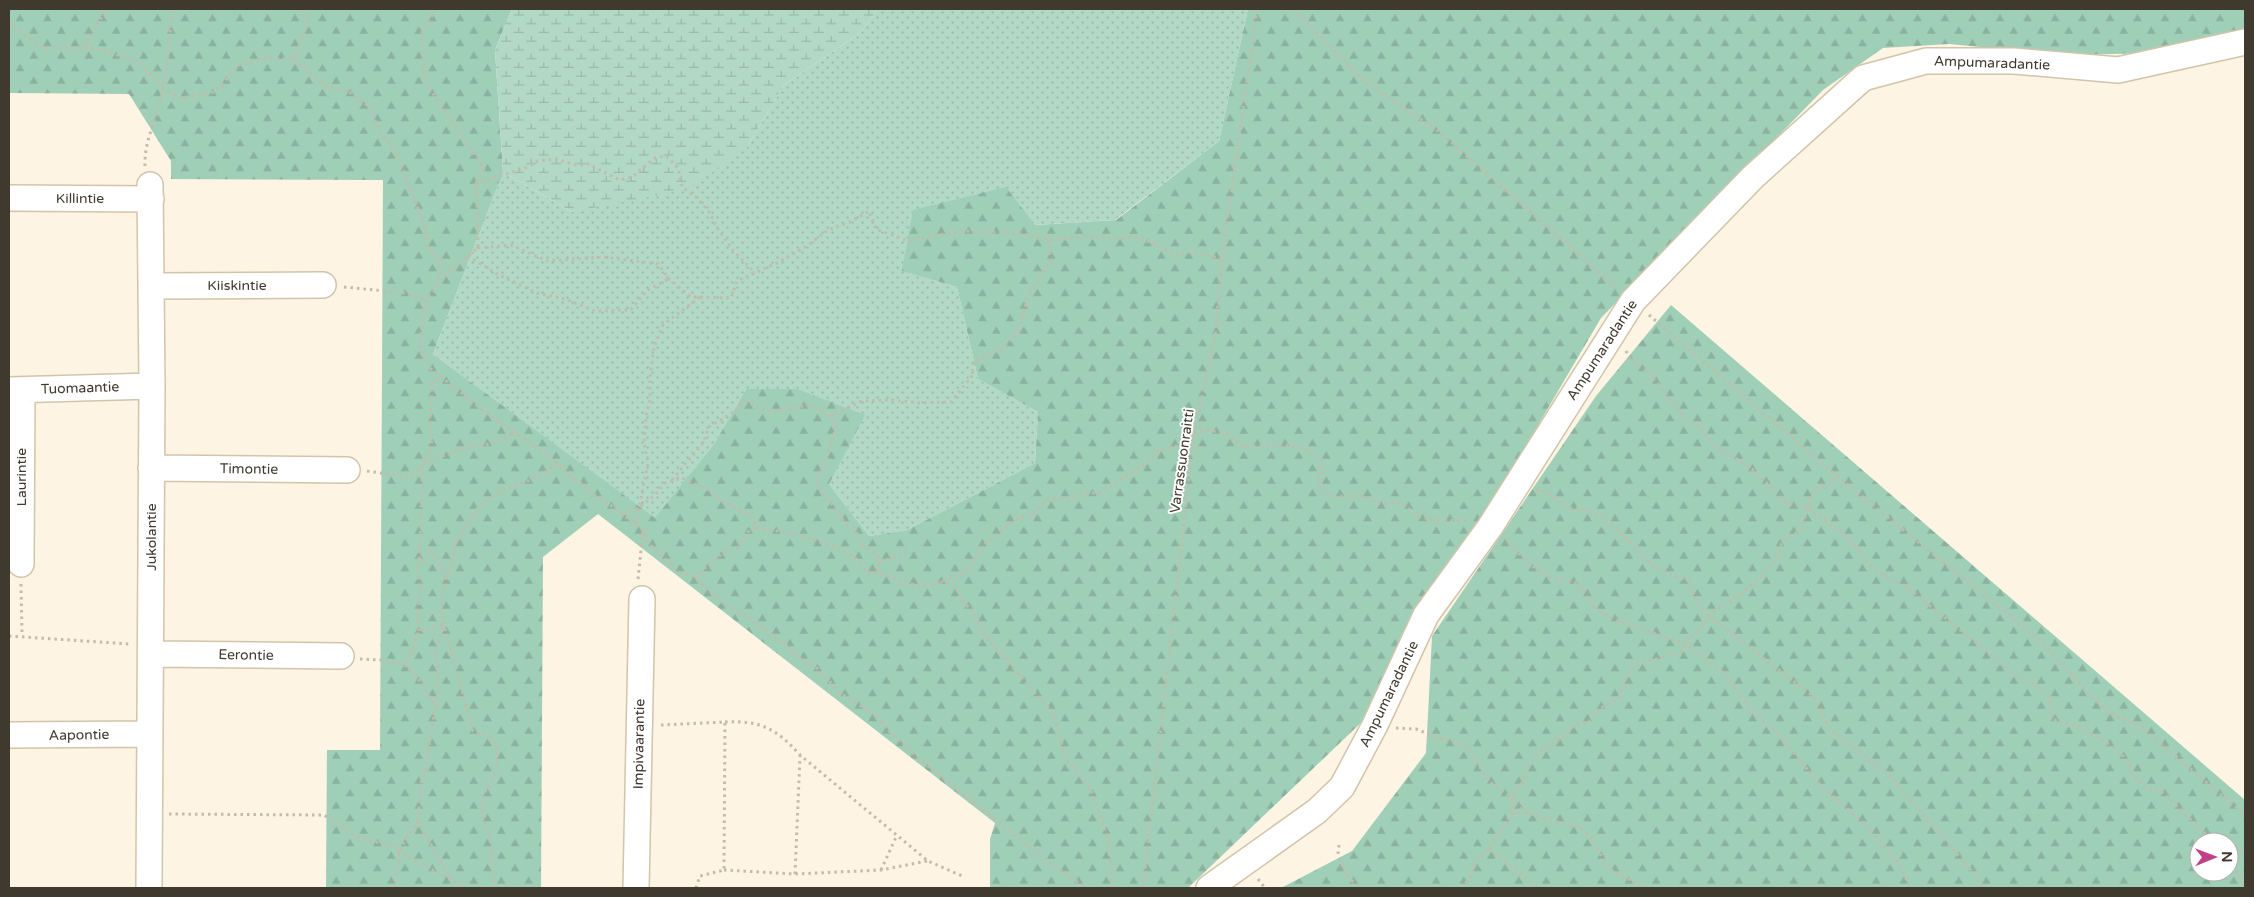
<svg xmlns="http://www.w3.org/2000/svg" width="2254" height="897" viewBox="0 0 2254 897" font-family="'Varela Round',sans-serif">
	<defs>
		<pattern id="grass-dots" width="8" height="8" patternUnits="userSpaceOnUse" patternTransform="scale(1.25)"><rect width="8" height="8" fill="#b1d9c5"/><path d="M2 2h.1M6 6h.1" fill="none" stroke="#9ba" stroke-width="1.8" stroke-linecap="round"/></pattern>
		<pattern id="forest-firs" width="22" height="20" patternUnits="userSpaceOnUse" patternTransform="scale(1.25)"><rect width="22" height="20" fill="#a0cfb8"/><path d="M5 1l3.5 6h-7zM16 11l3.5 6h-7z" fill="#8bb29e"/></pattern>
		<pattern id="wetland-marsh" width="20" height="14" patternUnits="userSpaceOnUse" patternTransform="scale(1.25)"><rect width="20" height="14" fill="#b1d9c5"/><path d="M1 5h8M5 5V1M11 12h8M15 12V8" fill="none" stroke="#9ba"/></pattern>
	</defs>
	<rect width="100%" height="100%" fill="#fdf4e3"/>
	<path fill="url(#grass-dots)" d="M 878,9 L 1248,9 L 1219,141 L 1115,220 L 1034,225 L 903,271 L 957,287 L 978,379 L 1038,412 L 1035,463 L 907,530 L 869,536 L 829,484 L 746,389 L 714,444 L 655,519 L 433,354 L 503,172 L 572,212 L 747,147 L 784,85 L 860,33 Z"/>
	<path fill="url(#forest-firs)" fill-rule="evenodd" d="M 9,9 L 512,9 L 495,50 L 503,172 L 433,354 L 655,518 L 714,444 L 746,389 L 797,389 L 865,415 L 829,484 L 869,536 L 907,530 L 1035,463 L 1038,412 L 978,379 L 957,287 L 902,271 L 913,210 L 1006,187 L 1035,225 L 1116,220 L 1219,141 L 1248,9 L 2245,9 L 2245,31 L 2157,53 L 2067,55 L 1949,44 L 1883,48 L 1823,90 L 1601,318 L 1366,718 L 1188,888 L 990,888 L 990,839 L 995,823 L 598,514 L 543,557 L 541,888 L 326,888 L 327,750 L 380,750 L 383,180 L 171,179 L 171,161 L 129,94 L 9,93 Z
		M 1671,305 L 2245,800 L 2245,888 L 1281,888 L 1352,851 L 1426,753 L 1432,636 L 1596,396 ZM 2199,842 L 2229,842 L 2229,872 L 2199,872 Z"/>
	<path fill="url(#wetland-marsh)" d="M 512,9 L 878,9 L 860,33 L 784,85 L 747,147 L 689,189 L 572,212 L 503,172 L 495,50 Z"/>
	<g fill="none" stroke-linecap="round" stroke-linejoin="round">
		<g stroke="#d2c4a9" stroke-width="28">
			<path id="minor" d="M 9,198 L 151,199
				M 152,286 L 323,285
				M 9,390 L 152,386
				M 151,468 L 347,470
				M 21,564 L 22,390
				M 151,654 L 341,656
				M 9,735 L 150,734
				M 149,888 L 152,386 L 150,185
				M 636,888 L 642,599
				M 1209,888 L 1317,811 L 1342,787 L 1375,725 L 1426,615 L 1490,527 L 1633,301 L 1753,177 L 1863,78 L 1926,61 L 2014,61 L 2118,70 L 2245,42"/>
		</g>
		<path stroke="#c3bbac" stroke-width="3" stroke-dasharray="2.5 4" stroke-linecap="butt" d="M 436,9 L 422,32 L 424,80 L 484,169 L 475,184 L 477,196 L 478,248 L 440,279
			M 1293,9 L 1366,83 L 1437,130 L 1617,288
			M 9,22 L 43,48 L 94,48 L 138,61 L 163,88 L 178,97 L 189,97 L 213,92 L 224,83 L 231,72 L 239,65 L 266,58 L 294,59 L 324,86 L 348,91 L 370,107 L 379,131 L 394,150 L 405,174 L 425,227 L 427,247 L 440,261 L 439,280 L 434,291 L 426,300 L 419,347 L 431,369 L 489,415 L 555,460 L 571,478 L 583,484 L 594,495 L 600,497 L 643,530 L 648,543 L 680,573 L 694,577 L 721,602 L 748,617 L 787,646 L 804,662 L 815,666 L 840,693 L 877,716 L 889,731 L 921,760 L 1049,863 L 1086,888
			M 85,48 L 93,30 L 107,9
			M 294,59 L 308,22 L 300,9
			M 145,166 C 144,140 157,119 162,94 C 168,66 168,37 174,9
			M 475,184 L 525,168 L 538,161 L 556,159 L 576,165 L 588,164 L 620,180 L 632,177 L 655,158 L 666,156 L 678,168 L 682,187 L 697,198 L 710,213 L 717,228 L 733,250 L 755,273
			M 478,248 L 511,245 L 547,261 L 604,257 L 658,264 L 669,279 L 691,297 L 731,298 L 737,281 L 779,262 L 807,246 L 828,230 L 850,222 L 869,211 L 876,229 L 908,241 L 962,231 L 1016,233 L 1056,240 L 1085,236 L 1114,239 L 1139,237 L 1178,256 L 1193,251 L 1222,259
			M 468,256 L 497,274 L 537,293 L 565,299 L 595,311 L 631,310 L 646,291 L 669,279
			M 344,287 L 406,293 L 426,300
			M 1649,315 L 1837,476 L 2038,639 L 2106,711 L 2141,727 L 2245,815
			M 1626,351 L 1629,357 L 1649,373 L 1684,418 L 1700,427 L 1712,444 L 1751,468 L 1787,503 L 1807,507 L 1850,539 L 1874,569 L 1906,587 L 1972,639 L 2012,674 L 2036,685 L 2049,697 L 2052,717 L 2057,722 L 2077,725 L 2107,743 L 2127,759 L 2132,774 L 2147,789 L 2160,790 L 2207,835 L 2216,839 L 2218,842
			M 830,416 L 862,401 L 893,400 L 919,403 L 951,402 L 972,376 L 974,361 L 1000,350 L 1018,333 L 1028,297 L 1050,261 L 1050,239
			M 1194,433 L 1206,430 L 1226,433 L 1243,447 C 1267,445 1301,440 1321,459 C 1323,468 1314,484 1323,492 C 1332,501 1349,494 1360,496 C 1367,497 1372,502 1378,503 C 1386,505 1394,500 1401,503 C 1408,506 1413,515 1420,517 C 1436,521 1453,521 1470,520
			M 367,471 L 407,477 L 420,470 L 431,447 L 432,439 L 430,419 L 432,384 L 440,378
			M 672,480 L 703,443 L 709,427 L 737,410 L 740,404 L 745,401 C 753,403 759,410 766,411 C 774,412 801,407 810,404 L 830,416 L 837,424 L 826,462 L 818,477 L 819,486 L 845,523 L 855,530 L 862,544 L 878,557 L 879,573
			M 1536,490 L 1548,493 L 1568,508 L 1587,510 L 1607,519 L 1655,568 L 1689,581 L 1698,605 L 1709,616 L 1814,697 L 1830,730 L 1889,775 L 1977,877 L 1982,888
			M 623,514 L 640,507 L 654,496 L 665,483 L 682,478 L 710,491 L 727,504 L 751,516 L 757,527 L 760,529 L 786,532 L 814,540 L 840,549 L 855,558 L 867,572 L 890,576 L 903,584 L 925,585 L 940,582 L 968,570 L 986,543 L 1018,518 L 1032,515 L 1046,500 L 1068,498 L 1083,493 L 1100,493 L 1142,466 L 1158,451 L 1194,441
			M 636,524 L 648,463 L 644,442 L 646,416 L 650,400 L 650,377 L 654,347 L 663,325 L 700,297
			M 1506,538 L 1527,563 L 1550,577 L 1578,583 L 1596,609 L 1613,619 L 1686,644 L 1724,673 L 1748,707 L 1779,735 L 1821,786 L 1869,828 L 1900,866 L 1911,888
			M 880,561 L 899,557 L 908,549
			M 419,566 L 423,463 L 462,449 L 495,443 L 512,434 L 517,435
			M 694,577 L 724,552 L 737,548 L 749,531 L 757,527
			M 638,579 L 643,531
			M 940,582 L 954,584 L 961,599 L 973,612 L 984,634 L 1052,712 L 1066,759 L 1090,787 L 1098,808 L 1108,840 L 1113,888
			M 21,584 L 22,635
			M 419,631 L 418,609 L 421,593 L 418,574 L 419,566 L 430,549 L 440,562 L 446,579
			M 9,636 L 130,644
			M 360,659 L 380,660 L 405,665 L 419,631 L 444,625
			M 405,665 L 421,682 L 435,706
			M 725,722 C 760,720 777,729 800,755 L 928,861 L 962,876
			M 661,725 L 725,722 L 724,870 L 700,876 L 696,888
			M 1396,728 L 1416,729 L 1438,738 L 1455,741 L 1467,748 L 1491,783 L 1512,798 L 1515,804 L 1525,812 L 1568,825 L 1580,827 L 1591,838 L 1608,867 L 1615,873 L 1635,882 L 1641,888
			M 169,814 L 324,815 L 356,837 L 396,847 L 400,850 L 399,852 L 466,888
			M 1511,814 L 1524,812
			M 418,822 L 421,783 L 426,766 L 438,689 L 438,671 L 435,657 L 443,626
			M 2216,839 L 2229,842
			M 2229,842 L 2245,853
			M 1339,845 L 1338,854 L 1347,876 L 1359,888
			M 1489,849 L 1537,888
			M 400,850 L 408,835 L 418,822 L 452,881
			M 2229,860 L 2239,875 L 2245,888
			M 724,870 L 795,874 L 881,870 L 927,861
			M 881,870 L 897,835
			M 795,874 L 800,756
			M 1258,879 L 1265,888
			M 394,888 L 399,852
			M 496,888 C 491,872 494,855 490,839 C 487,826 482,816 483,801 C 484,790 491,783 495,773 C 498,765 497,755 497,746 L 489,736 L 473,731 L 444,625 L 441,610 L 446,579 L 451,567 L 456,541 L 479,506 L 501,491 L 526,482 L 549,470 L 558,463
			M 1143,888 L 1194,433 L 1215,337 L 1222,259 L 1257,9
			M 1461,888 L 1470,878 L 1475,861 L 1489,849 L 1505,824 L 1511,814 L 1512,798 L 1517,788 L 1522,783 L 1530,762 L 1540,752 L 1563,737 L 1575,724 L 1588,723 L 1601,708 L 1620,696 L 1622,686 L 1632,667 L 1681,651 L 1688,639 L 1699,630 L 1709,616 L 1721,606 L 1734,600 L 1761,577 L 1778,556 L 1782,541 L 1801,530 L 1813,490 L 1830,484 L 1837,476"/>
		<use href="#minor" stroke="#fff" stroke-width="25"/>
	</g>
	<g text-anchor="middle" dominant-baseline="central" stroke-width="4" stroke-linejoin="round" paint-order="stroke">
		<g font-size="14" fill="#3f392e" stroke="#fff">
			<text transform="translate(1992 63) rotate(2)">Ampumaradantie</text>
			<text x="80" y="198">Killintie</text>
			<text x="237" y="285">Kiiskintie</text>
			<text transform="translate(1602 350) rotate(-57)">Ampumaradantie</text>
			<text transform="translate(80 388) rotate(-2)">Tuomaantie</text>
			<text transform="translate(1182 461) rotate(-82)">Varrassuonraitti</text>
			<text transform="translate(249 469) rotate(1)">Timontie</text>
			<text transform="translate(21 477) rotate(-90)">Laurintie</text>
			<text transform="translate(151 537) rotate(-90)">Jukolantie</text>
			<text transform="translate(246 655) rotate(1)">Eerontie</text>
			<text transform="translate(1389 694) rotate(-64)">Ampumaradantie</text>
			<text transform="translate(79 735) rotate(-1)">Aapontie</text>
			<text transform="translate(639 744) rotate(-89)">Impivaarantie</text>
		</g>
	</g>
	<rect width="2254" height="897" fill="none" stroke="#3f392e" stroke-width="20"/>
	<g transform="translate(2214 857) rotate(89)"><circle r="24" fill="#ffffff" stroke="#b2b0ab"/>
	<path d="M0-4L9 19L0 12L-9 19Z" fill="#c34087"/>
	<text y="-8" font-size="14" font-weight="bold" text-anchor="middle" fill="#3f392e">N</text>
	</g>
</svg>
